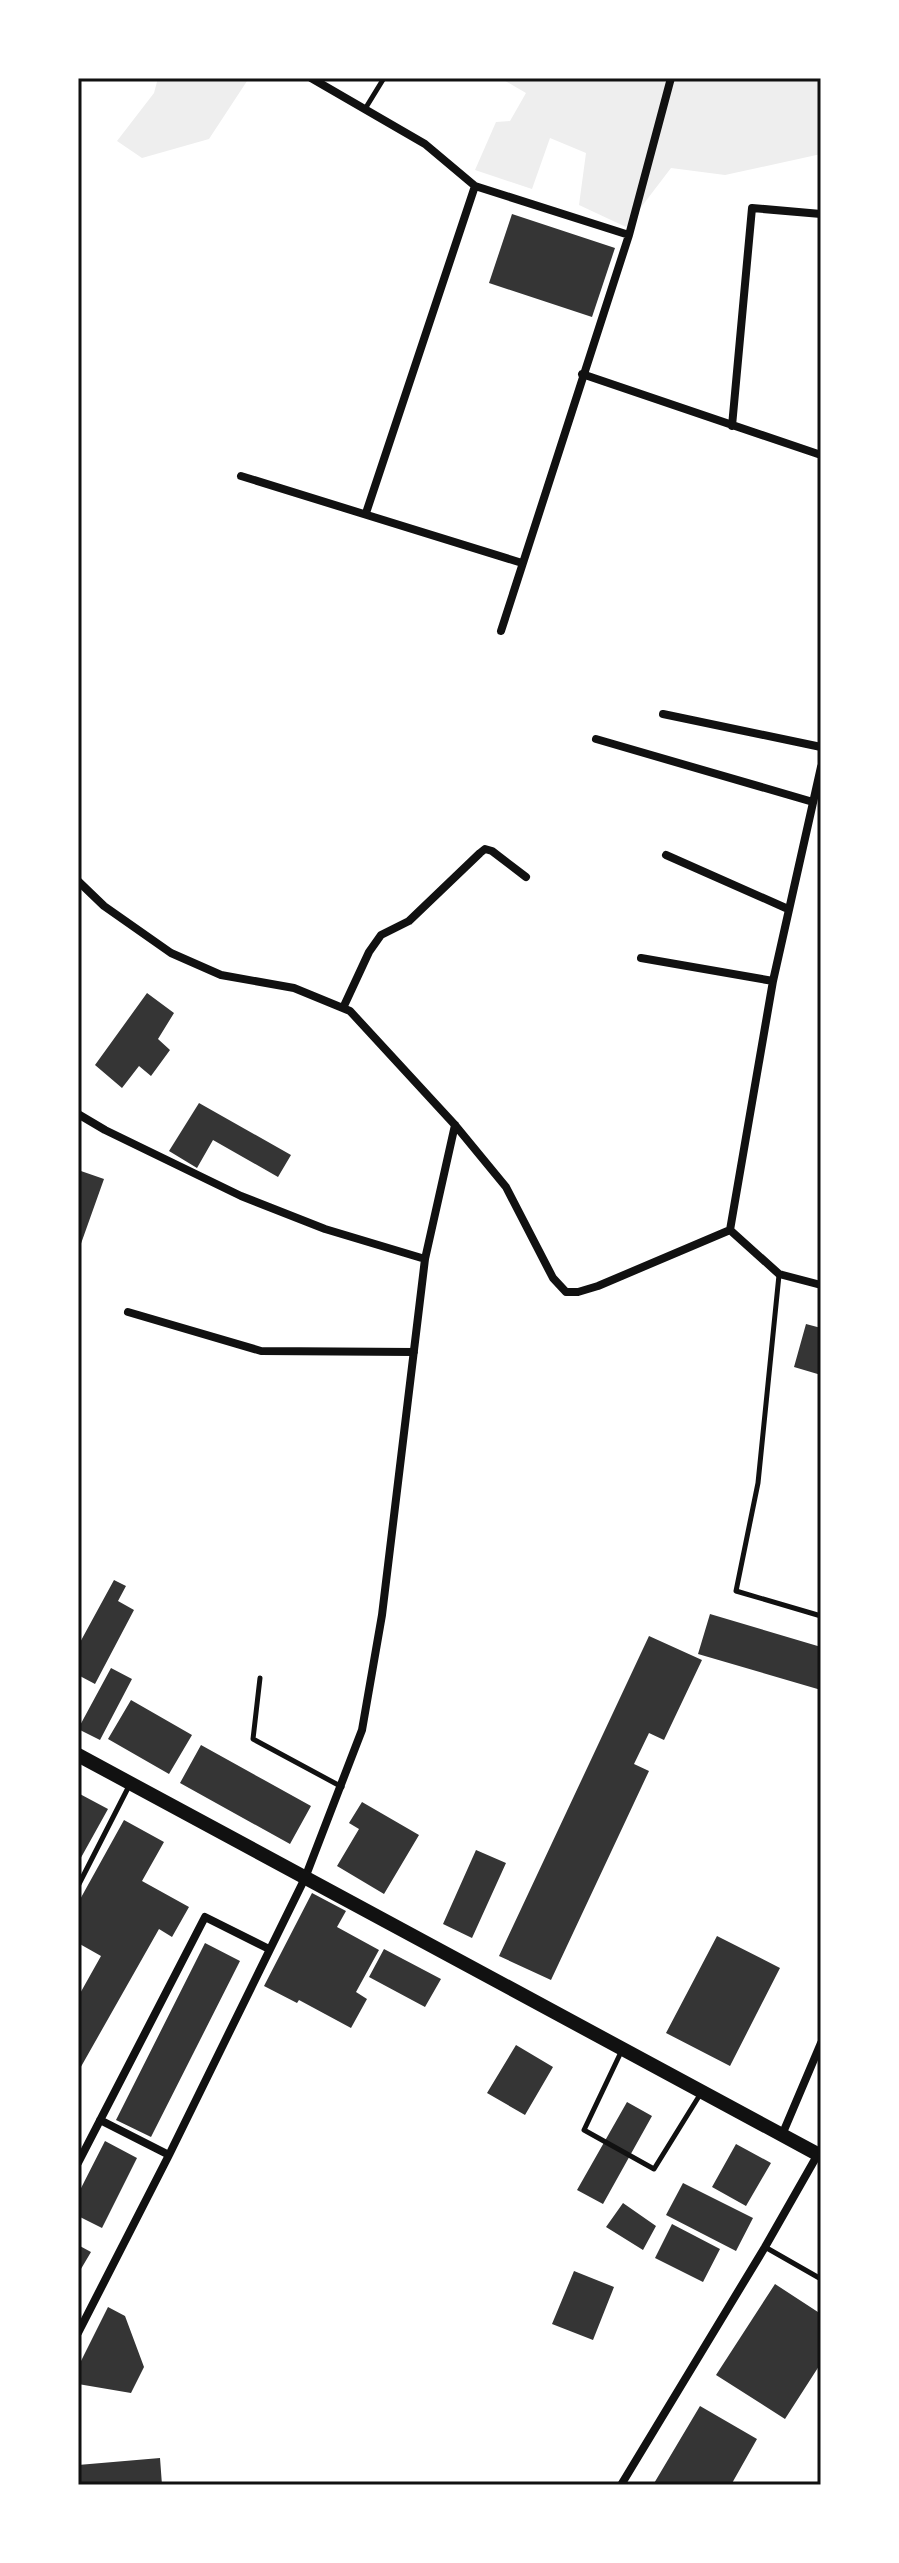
<svg xmlns="http://www.w3.org/2000/svg" width="899" height="2563" viewBox="0 0 899 2563" font-family="'DM Sans',sans-serif">
	<rect width="100%" height="100%" fill="#fff"/>
	<path fill="#eee" d="M 158,78 L 249,78 L 209,139 L 142,158 L 117,141 L 154,93 Z
		M 500,78 L 821,78 L 821,154 L 725,175 L 671,168 L 626,227 L 579,205 L 586,153 L 550,138 L 532,189 L 475,170 L 496,122 L 510,121 L 526,93 Z"/>
	<path fill="#353535" d="M 512,214 L 615,248 L 592,317 L 489,283 Z
		M 147,993 L 174,1013 L 158,1039 L 170,1050 L 151,1076 L 139,1066 L 122,1088 L 95,1065 Z
		M 199,1103 L 291,1155 L 278,1177 L 213,1140 L 197,1168 L 169,1151 Z
		M 78,1170 L 104,1179 L 78,1252 Z
		M 806,1324 L 821,1328 L 821,1375 L 794,1367 Z
		M 114,1580 L 126,1586 L 118,1601 L 134,1610 L 95,1684 L 78,1675 L 78,1646 Z
		M 710,1614 L 821,1647 L 821,1690 L 698,1654 Z
		M 649,1636 L 702,1660 L 664,1740 L 649,1733 L 634,1764 L 649,1771 L 551,1980 L 499,1956 Z
		M 111,1668 L 132,1679 L 100,1740 L 78,1729 Z
		M 131,1700 L 192,1735 L 169,1774 L 108,1739 Z
		M 201,1745 L 311,1806 L 290,1844 L 180,1783 Z
		M 78,1793 L 108,1809 L 78,1863 Z
		M 362,1802 L 419,1835 L 384,1894 L 337,1866 L 359,1829 L 349,1823 Z
		M 124,1820 L 164,1842 L 142,1881 L 189,1907 L 172,1937 L 159,1929 L 78,2072 L 78,1997 L 101,1956 L 78,1943 L 78,1903 Z
		M 476,1850 L 506,1863 L 472,1938 L 443,1924 Z
		M 312,1893 L 346,1911 L 337,1927 L 379,1950 L 356,1992 L 367,1999 L 351,2028 L 299,2000 L 297,2003 L 264,1986 Z
		M 717,1936 L 780,1968 L 730,2066 L 666,2033 Z
		M 205,1943 L 240,1961 L 151,2137 L 116,2120 Z
		M 384,1949 L 441,1979 L 425,2007 L 369,1977 Z
		M 516,2045 L 553,2067 L 525,2115 L 487,2093 Z
		M 627,2102 L 652,2116 L 603,2204 L 577,2190 Z
		M 105,2141 L 137,2158 L 102,2228 L 78,2216 L 78,2194 Z
		M 736,2144 L 771,2163 L 746,2206 L 712,2187 Z
		M 683,2183 L 753,2218 L 736,2251 L 666,2215 Z
		M 623,2203 L 656,2226 L 643,2250 L 606,2227 Z
		M 672,2224 L 720,2249 L 703,2282 L 655,2258 Z
		M 78,2245 L 91,2252 L 78,2274 Z
		M 574,2271 L 614,2287 L 593,2340 L 552,2324 Z
		M 775,2284 L 821,2314 L 821,2363 L 785,2419 L 716,2375 Z
		M 108,2307 L 125,2316 L 144,2367 L 131,2393 L 78,2384 L 78,2367 Z
		M 700,2406 L 757,2439 L 731,2485 L 653,2485 Z
		M 160,2458 L 162,2485 L 78,2485 L 78,2465 Z"/>
	<g fill="none" stroke-linecap="round" stroke-linejoin="round">
		<path stroke="#111" stroke-width="5" d="M 365,109 L 384,78
			M 779,1275 L 758,1483 L 736,1591 L 821,1616
			M 260,1678 L 253,1739 L 342,1787
			M 78,1886 L 130,1784
			M 622,2050 L 584,2130 L 654,2169 L 701,2093
			M 765,2247 L 821,2279"/>
		<path stroke="#111" stroke-width="8" d="M 311,78 L 425,144 L 475,186 L 629,235
			M 582,374 L 821,455
			M 732,426 L 752,208 L 821,214
			M 241,476 L 522,563
			M 366,513 L 475,186
			M 501,631 L 629,235 L 671,78
			M 663,714 L 821,747
			M 596,739 L 813,802
			M 666,855 L 788,909
			M 78,881 L 104,906 L 171,953 L 221,975 L 294,988 L 350,1011 L 455,1125 L 506,1187 L 553,1278 L 566,1292 L 578,1292 L 598,1286 L 730,1230
			M 641,958 L 773,981
			M 343,1008 L 369,952 L 381,935 L 409,921 L 480,853 L 485,849 L 492,851 L 526,877
			M 78,1114 L 105,1130 L 241,1196 L 325,1229 L 425,1259
			M 730,1230 L 773,981 L 821,767
			M 730,1230 L 779,1274 L 821,1285
			M 128,1312 L 261,1351 L 414,1352
			M 100,2120 L 169,2155
			M 782,2135 L 821,2043
			M 78,2163 L 205,1917 L 269,1949
			M 78,2333 L 169,2155 L 305,1878 L 362,1730 L 382,1615 L 425,1259 L 455,1125
			M 621,2485 L 765,2247 L 818,2154"/>
		<path stroke="#111" stroke-width="14" d="M 78,1755 L 821,2156"/>
	</g>
	<rect width="899" height="2563" fill="none" stroke="#ffffff" stroke-width="160"/>
	<rect x="80" y="80" width="739" height="2403" fill="none" stroke="#111" stroke-width="3"/>
</svg>
